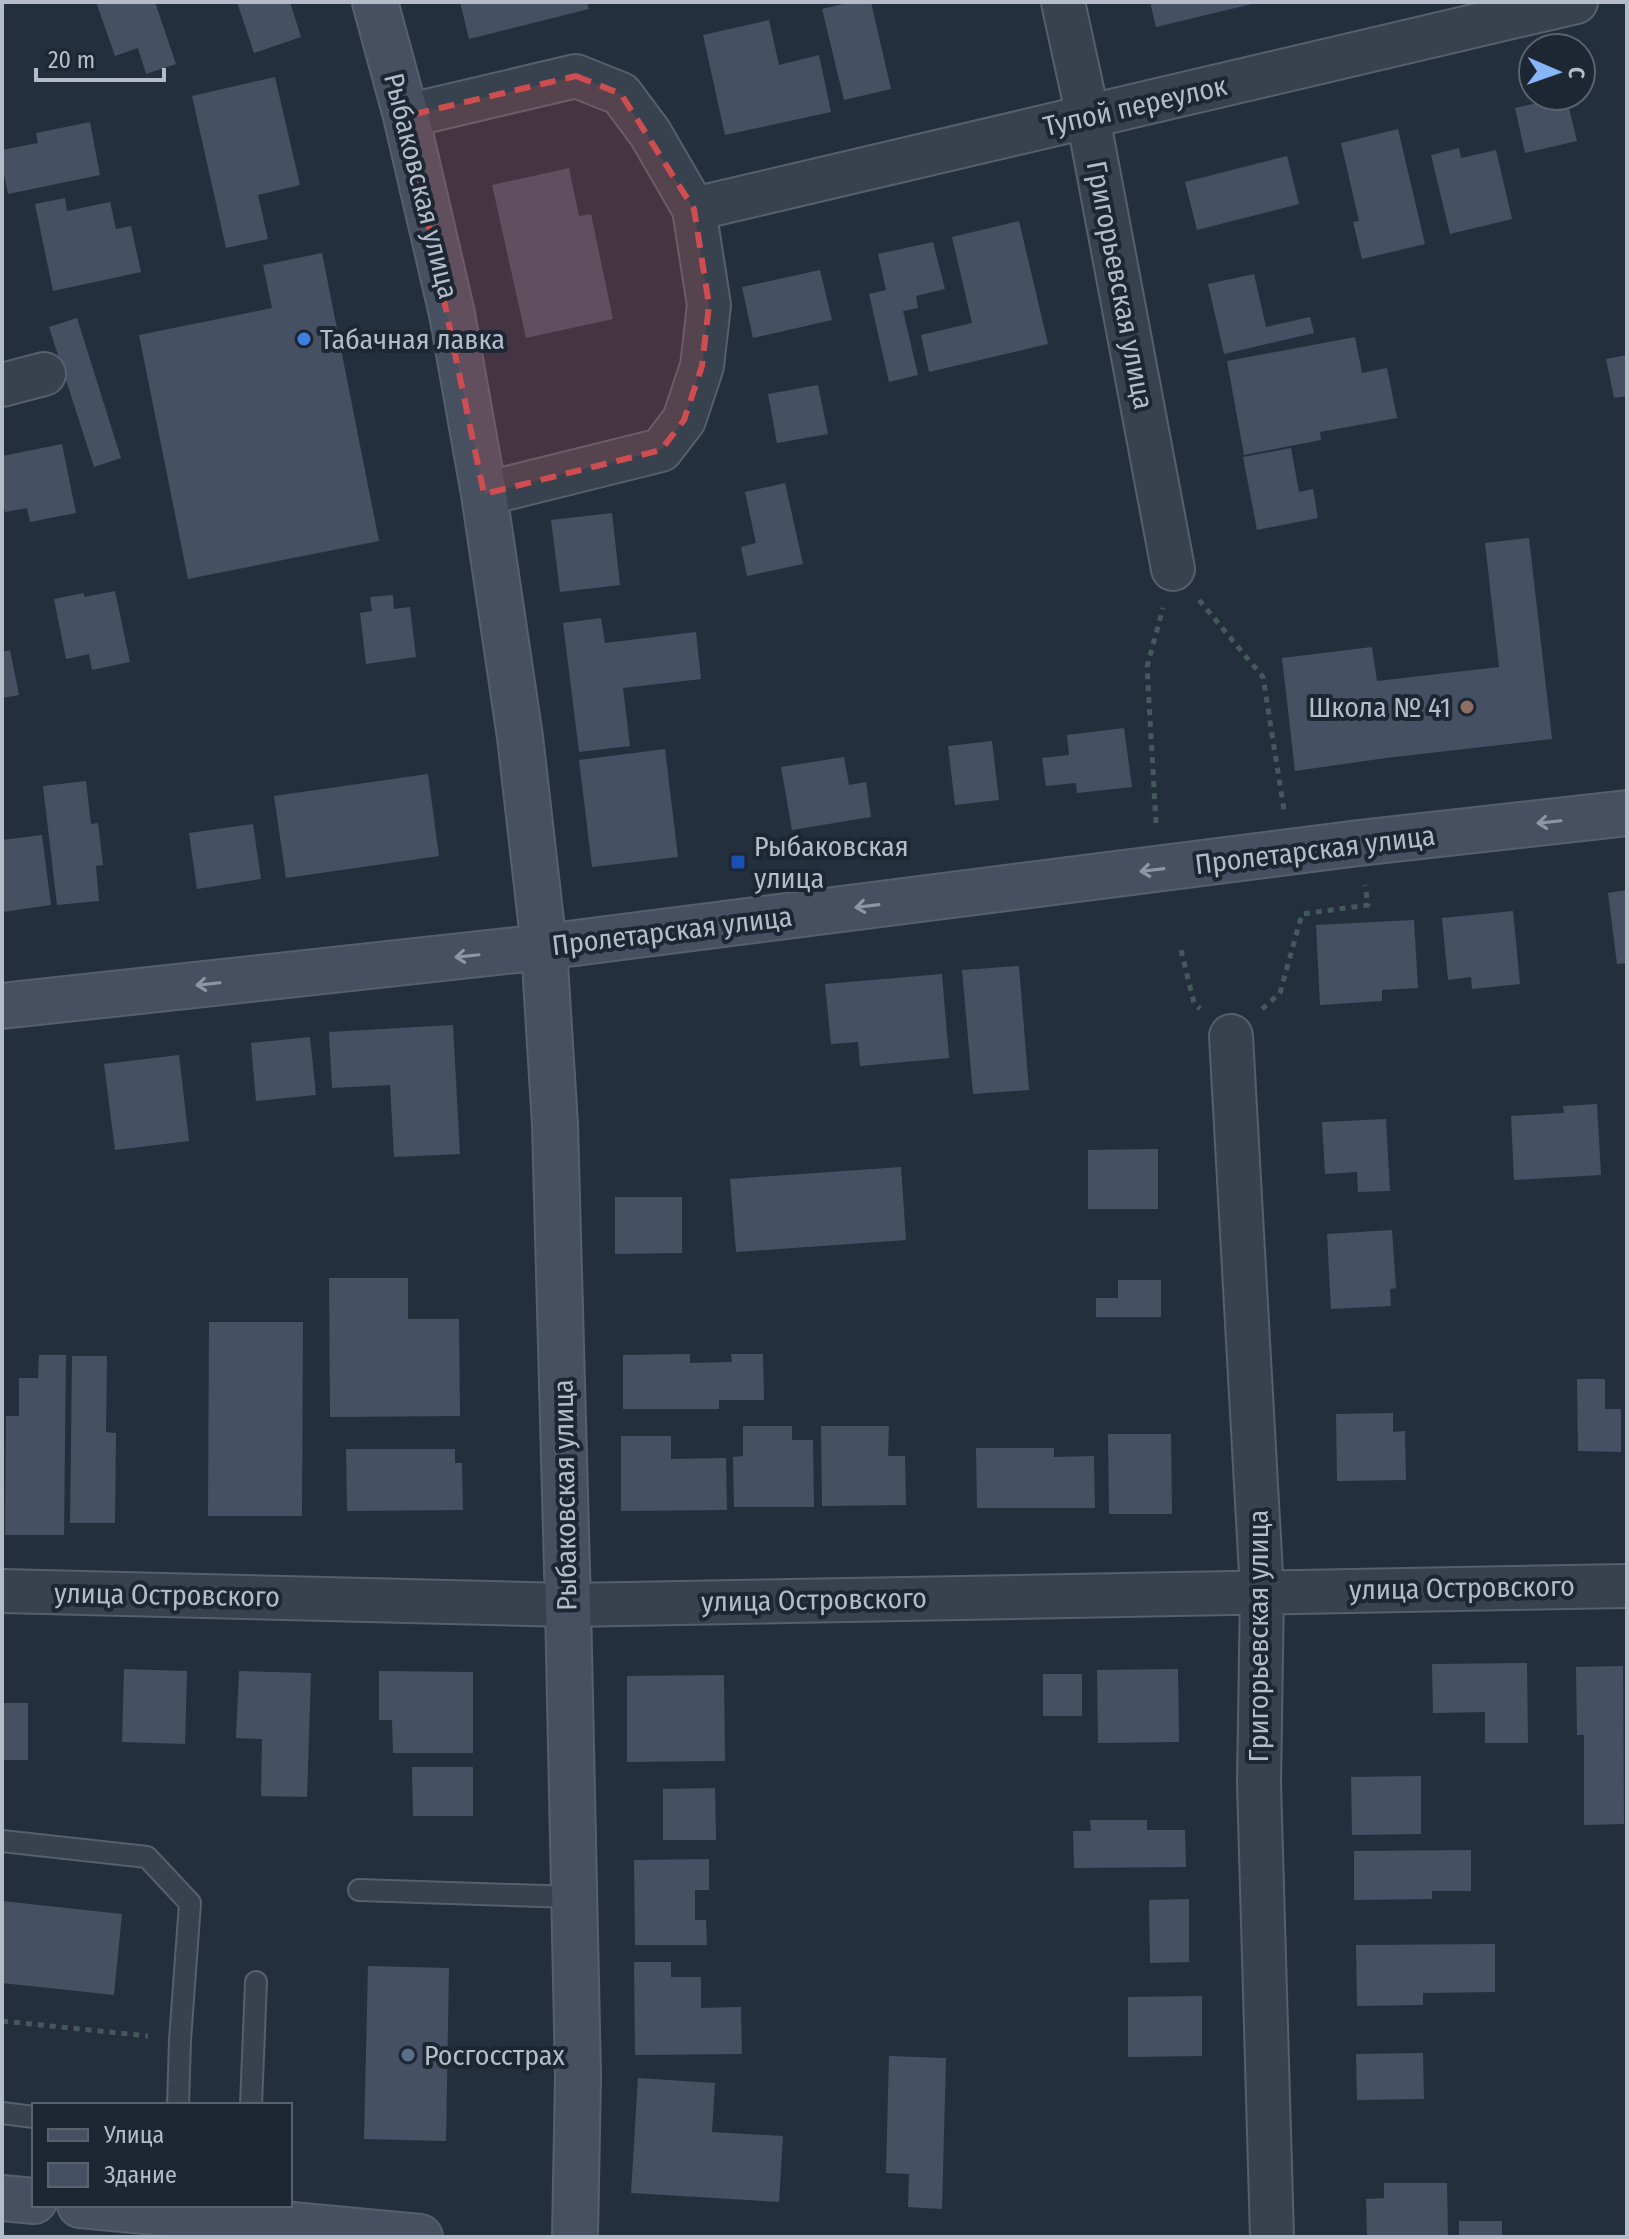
<svg xmlns="http://www.w3.org/2000/svg" width="1629" height="2239" viewBox="0 0 1629 2239" font-family="'Fira Sans Condensed',sans-serif">
	<rect width="100%" height="100%" fill="#242f3e"/>
	<path fill="#455162" d="M 96,2 L 141,2 L 141,4 L 155,2 L 176,64 L 146,74 L 138,48 L 115,56 Z
		M 237,2 L 290,2 L 301,37 L 254,53 Z
		M 460,2 L 587,2 L 589,9 L 469,39 Z
		M 852,2 L 871,2 L 891,89 L 844,100 L 822,9 Z
		M 1150,2 L 1256,2 L 1256,3 L 1156,27 Z
		M 769,20 L 779,65 L 819,55 L 831,112 L 725,135 L 703,35 Z
		M 275,77 L 300,185 L 258,195 L 268,239 L 226,248 L 192,96 Z
		M 1566,96 L 1577,141 L 1525,153 L 1515,108 Z
		M 90,122 L 100,175 L 8,194 L 2,164 L 2,150 L 38,143 L 36,133 Z
		M 1398,129 L 1425,244 L 1362,259 L 1353,222 L 1359,221 L 1341,143 Z
		M 1459,148 L 1461,158 L 1496,150 L 1512,219 L 1450,234 L 1431,155 Z
		M 1287,156 L 1299,204 L 1197,230 L 1185,182 Z
		M 569,168 L 579,216 L 591,214 L 613,319 L 526,338 L 492,185 Z
		M 65,198 L 67,211 L 110,202 L 116,229 L 131,226 L 141,272 L 53,291 L 35,204 Z
		M 1019,221 L 1048,344 L 929,372 L 921,335 L 972,323 L 952,237 Z
		M 933,242 L 945,289 L 916,296 L 918,308 L 903,311 L 918,375 L 889,382 L 869,294 L 886,290 L 878,254 Z
		M 322,253 L 379,541 L 188,579 L 139,335 L 272,308 L 263,265 Z
		M 820,270 L 832,320 L 753,338 L 742,287 Z
		M 1254,274 L 1266,327 L 1310,317 L 1314,333 L 1224,354 L 1208,284 Z
		M 77,318 L 121,458 L 94,467 L 49,327 Z
		M 1355,337 L 1362,373 L 1387,368 L 1397,418 L 1320,432 L 1321,440 L 1244,455 L 1227,361 Z
		M 1627,355 L 1627,396 L 1614,398 L 1606,359 Z
		M 818,385 L 828,434 L 777,443 L 768,394 Z
		M 62,444 L 76,513 L 30,522 L 27,508 L 5,512 L 2,497 L 2,456 Z
		M 1291,448 L 1299,492 L 1313,489 L 1318,518 L 1257,530 L 1243,457 Z
		M 785,483 L 803,564 L 747,576 L 741,547 L 756,543 L 745,492 Z
		M 612,513 L 620,585 L 560,592 L 551,520 Z
		M 1529,538 L 1552,739 L 1386,758 L 1295,771 L 1282,658 L 1372,647 L 1377,681 L 1499,667 L 1485,543 Z
		M 115,591 L 130,662 L 92,670 L 89,654 L 66,659 L 54,599 L 84,593 L 84,597 Z
		M 393,595 L 394,609 L 410,607 L 416,657 L 366,664 L 360,613 L 372,611 L 370,597 Z
		M 601,618 L 605,643 L 696,632 L 701,679 L 623,688 L 630,746 L 579,752 L 563,623 Z
		M 10,650 L 19,695 L 2,698 L 2,652 Z
		M 1124,728 L 1132,787 L 1077,793 L 1076,783 L 1046,786 L 1042,758 L 1069,755 L 1067,735 Z
		M 992,741 L 999,800 L 955,805 L 948,746 Z
		M 665,749 L 678,857 L 592,867 L 579,760 Z
		M 844,757 L 849,785 L 866,782 L 871,817 L 792,830 L 781,767 Z
		M 428,774 L 439,856 L 286,878 L 274,796 Z
		M 86,781 L 91,824 L 98,823 L 103,865 L 96,866 L 99,901 L 57,905 L 43,786 Z
		M 253,824 L 261,879 L 197,889 L 189,833 Z
		M 42,835 L 51,905 L 2,912 L 2,840 Z
		M 1627,890 L 1627,963 L 1617,964 L 1608,893 Z
		M 1513,911 L 1520,984 L 1472,989 L 1471,977 L 1448,980 L 1442,918 Z
		M 1414,920 L 1418,988 L 1382,990 L 1382,1001 L 1320,1005 L 1316,925 Z
		M 1019,966 L 1029,1090 L 973,1094 L 962,970 Z
		M 942,974 L 949,1058 L 860,1066 L 858,1042 L 831,1044 L 825,984 Z
		M 453,1025 L 460,1154 L 394,1157 L 390,1085 L 332,1088 L 329,1032 Z
		M 310,1037 L 316,1095 L 256,1101 L 251,1043 Z
		M 179,1055 L 189,1141 L 115,1150 L 104,1064 Z
		M 1597,1104 L 1601,1175 L 1514,1180 L 1511,1116 L 1564,1113 L 1563,1106 Z
		M 1386,1119 L 1390,1191 L 1358,1192 L 1357,1172 L 1325,1174 L 1322,1122 Z
		M 1158,1149 L 1158,1209 L 1088,1209 L 1088,1150 Z
		M 901,1167 L 906,1240 L 736,1252 L 730,1179 Z
		M 615,1197 L 682,1197 L 682,1253 L 615,1254 Z
		M 1392,1230 L 1396,1288 L 1390,1289 L 1391,1306 L 1331,1309 L 1327,1234 Z
		M 329,1278 L 408,1278 L 408,1319 L 459,1319 L 460,1416 L 330,1417 Z
		M 1118,1280 L 1161,1280 L 1161,1317 L 1096,1317 L 1096,1298 L 1118,1298 Z
		M 209,1322 L 303,1322 L 302,1516 L 208,1516 Z
		M 690,1354 L 690,1363 L 732,1362 L 731,1354 L 763,1354 L 764,1400 L 719,1400 L 719,1409 L 623,1409 L 623,1355 Z
		M 39,1355 L 66,1355 L 64,1535 L 5,1535 L 6,1416 L 19,1416 L 19,1378 L 38,1378 Z
		M 72,1356 L 107,1356 L 106,1432 L 116,1433 L 115,1523 L 70,1523 Z
		M 1577,1379 L 1605,1379 L 1605,1409 L 1621,1409 L 1621,1452 L 1578,1451 Z
		M 1393,1413 L 1393,1432 L 1405,1431 L 1406,1480 L 1337,1481 L 1336,1414 Z
		M 743,1426 L 792,1426 L 792,1440 L 813,1440 L 814,1507 L 734,1507 L 733,1457 L 743,1456 Z
		M 821,1426 L 889,1426 L 888,1456 L 905,1456 L 906,1505 L 822,1506 Z
		M 1108,1434 L 1171,1434 L 1172,1514 L 1109,1514 Z
		M 621,1436 L 671,1436 L 671,1459 L 726,1458 L 727,1510 L 621,1511 Z
		M 976,1448 L 1054,1448 L 1054,1457 L 1094,1456 L 1095,1508 L 977,1508 Z
		M 346,1449 L 455,1449 L 455,1463 L 462,1463 L 463,1510 L 347,1511 Z
		M 1527,1663 L 1528,1743 L 1485,1743 L 1485,1712 L 1433,1713 L 1432,1664 Z
		M 1623,1666 L 1624,1824 L 1584,1825 L 1584,1735 L 1577,1735 L 1576,1667 Z
		M 124,1669 L 187,1671 L 185,1744 L 122,1742 Z
		M 1178,1669 L 1179,1742 L 1098,1743 L 1097,1670 Z
		M 239,1671 L 311,1673 L 307,1797 L 261,1796 L 262,1739 L 236,1738 Z
		M 379,1671 L 473,1672 L 473,1753 L 393,1753 L 392,1720 L 379,1720 Z
		M 1043,1674 L 1082,1674 L 1082,1716 L 1043,1716 Z
		M 724,1675 L 725,1761 L 627,1762 L 627,1676 Z
		M 2,1703 L 28,1703 L 28,1760 L 2,1760 Z
		M 412,1767 L 473,1767 L 473,1816 L 413,1816 Z
		M 1421,1776 L 1421,1834 L 1352,1835 L 1351,1777 Z
		M 715,1788 L 716,1840 L 663,1840 L 663,1789 Z
		M 1090,1820 L 1147,1820 L 1147,1830 L 1185,1830 L 1186,1867 L 1074,1868 L 1073,1831 L 1091,1831 Z
		M 1471,1850 L 1471,1891 L 1432,1891 L 1432,1899 L 1354,1900 L 1354,1851 Z
		M 709,1859 L 709,1890 L 695,1890 L 695,1920 L 706,1920 L 707,1945 L 635,1945 L 634,1860 Z
		M 1189,1899 L 1189,1962 L 1150,1963 L 1149,1900 Z
		M 2,1901 L 122,1914 L 114,1995 L 2,1983 Z
		M 1495,1944 L 1495,1992 L 1423,1993 L 1423,2005 L 1357,2006 L 1356,1945 Z
		M 634,1962 L 671,1962 L 671,1977 L 701,1977 L 701,2008 L 741,2007 L 742,2054 L 635,2055 Z
		M 368,1966 L 449,1968 L 446,2141 L 364,2139 Z
		M 1202,1996 L 1202,2056 L 1128,2057 L 1128,1997 Z
		M 1423,2053 L 1424,2099 L 1357,2100 L 1356,2054 Z
		M 889,2056 L 946,2058 L 942,2209 L 908,2207 L 909,2174 L 886,2173 Z
		M 638,2078 L 715,2083 L 712,2132 L 783,2136 L 779,2202 L 631,2193 Z
		M 1384,2183 L 1447,2183 L 1448,2237 L 1367,2237 L 1366,2199 L 1384,2198 Z
		M 1459,2221 L 1502,2221 L 1502,2237 L 1459,2237 Z"/>
	<g fill="none" stroke-linecap="round" stroke-linejoin="round">
		<g stroke="#565f6c" stroke-width="24">
			<path id="lane" d="M 2,1841 L 147,1857 L 190,1903 L 180,2040 L 178,2105
				M 359,1890 L 573,1897
				M 251,2105 L 256,1982
				M 2,2113 L 34,2117"/>
		</g>
		<g stroke="#565f6c" stroke-width="46">
			<path id="street" d="M 1063,2 L 1088,117 L 1173,569
				M 406,116 L 576,76 L 621,94 L 650,133 L 694,209 L 1576,2
				M 2,385 L 44,374
				M 484,494 L 661,450 L 684,420 L 702,366 L 709,305 L 694,209
				M 1231,1036 L 1262,1592 L 1259,1783 L 1272,2237
				M 2,1591 L 568,1605 L 1627,1586"/>
		</g>
		<g stroke="#565f6c" stroke-width="48">
			<path id="secondary" d="M 375,2 L 406,116 L 452,314 L 484,494 L 520,737 L 544,947 L 555,1125 L 568,1605 L 578,2076 L 575,2237
				M 2,1006 L 544,947 L 1359,843 L 1627,813
				M 2,2198 L 34,2201
				M 80,2205 L 420,2237"/>
		</g>
		<path stroke="#44595c" stroke-width="5" stroke-dasharray="6 6" stroke-linecap="butt" d="M 1199,600 L 1263,677 L 1284,810
			M 1156,823 L 1147,667 L 1163,608
			M 1181,950 L 1194,1003 L 1200,1009
			M 1262,1009 L 1280,993 L 1302,914 L 1368,905 L 1365,885
			M 2,2021 L 148,2036"/>
		<use href="#lane" stroke="#38414e" stroke-width="20"/>
		<use href="#street" stroke="#38414e" stroke-width="42"/>
		<use href="#secondary" stroke="#465061" stroke-width="44"/>
	</g>
	<defs><path id="oneway-shaft" d="M-6 0H5M1.5-3L5.5 0L1.5 3" fill="none" stroke-width="1.6" stroke-linecap="round" stroke-linejoin="round" transform="scale(2)"/></defs>
	<g stroke="#8e96a5">
		<use href="#oneway-shaft" transform="translate(1549 822) rotate(174)"/>
		<use href="#oneway-shaft" transform="translate(1152 870) rotate(173)"/>
		<use href="#oneway-shaft" transform="translate(867 906) rotate(173)"/>
		<use href="#oneway-shaft" transform="translate(467 956) rotate(174)"/>
		<use href="#oneway-shaft" transform="translate(208 984) rotate(174)"/>
	</g>
	<path fill="#ce4d50" fill-opacity="0.2" stroke="#ce4d50" stroke-width="6" stroke-dasharray="16 10" stroke-linejoin="round" d="M 576,76 L 621,94 L 694,209 L 709,305 L 702,366 L 684,420 L 661,450 L 484,494 L 406,116 Z"/>
	<circle fill="#3f7fe0" stroke="#1d2633" stroke-width="3" cx="304" cy="339" r="8"/>
	<circle fill="#8d6e63" stroke="#1d2633" stroke-width="3" cx="1467" cy="707" r="8"/>
	<rect fill="#1a4fb4" stroke="#1d2633" stroke-width="3" x="730" y="854" width="16" height="16" rx="4"/>
	<circle fill="#5c6f8a" stroke="#1d2633" stroke-width="3" cx="408" cy="2055" r="8"/>
	<g text-anchor="middle" dominant-baseline="central" stroke-width="8" stroke-linejoin="round" paint-order="stroke">
		<g font-size="28" fill="#b4bcc9" stroke="#1d2633">
			<text transform="translate(1135 106) rotate(-13)">Тупой переулок</text>
			<text transform="translate(421 186) rotate(76)">Рыбаковская улица</text>
			<text transform="translate(1120 285) rotate(79)">Григорьевская улица</text>
			<text transform="translate(1315 850) rotate(-7)">Пролетарская улица</text>
			<text transform="translate(672 931) rotate(-7)">Пролетарская улица</text>
			<text transform="translate(565 1495) rotate(-91)">Рыбаковская улица</text>
			<text transform="translate(1462 1588) rotate(-1)">улица Островского</text>
			<text transform="translate(167 1595) rotate(1)">улица Островского</text>
			<text transform="translate(814 1600) rotate(-1)">улица Островского</text>
			<text transform="translate(1258 1636) rotate(-90)">Григорьевская улица</text>
		</g>
		<g font-size="28" fill="#b4bcc9" stroke="#1d2633" text-anchor="start">
			<text x="320" y="339">Табачная лавка</text>
			<text x="1451" y="707" text-anchor="end">Школа № 41</text>
			<text x="754" y="846">Рыбаковская<tspan x="754" dy="32">улица</tspan></text>
			<text x="424" y="2055">Росгосстрах</text>
		</g>
	</g>
	<rect width="1629" height="2239" fill="none" stroke="#b4bcc9" stroke-width="8"/>
	<rect x="32" y="2103" width="260" height="104" fill="#1d2633" stroke="#59626f" stroke-width="2"/>
	<rect x="48" y="2129" width="40" height="12" fill="#465061" stroke="#59626f" stroke-width="2"/>
	<text x="104" y="2143" font-size="24" fill="#b4bcc9">Улица</text>
	<rect x="48" y="2163" width="40" height="24" fill="#455162" stroke="#59626f" stroke-width="2"/>
	<text x="104" y="2183" font-size="24" fill="#b4bcc9">Здание</text>
	<g transform="translate(1557 72) rotate(92)"><circle r="38" fill="#1d2633" stroke="#59626f" stroke-width="2"/>
	<path d="M0-6L14 30L0 20L-14 30Z" fill="#8ab4f8"/>
	<text y="-12" font-size="22" font-weight="bold" text-anchor="middle" fill="#b4bcc9">С</text>
	</g>
	<path d="M36 68v12h128v-12" fill="none" stroke="#b4bcc9" stroke-width="4"/>
	<text x="48" y="68" font-size="24" fill="#b4bcc9" stroke="#1d2633" stroke-width="6" paint-order="stroke">20 m</text>
</svg>
